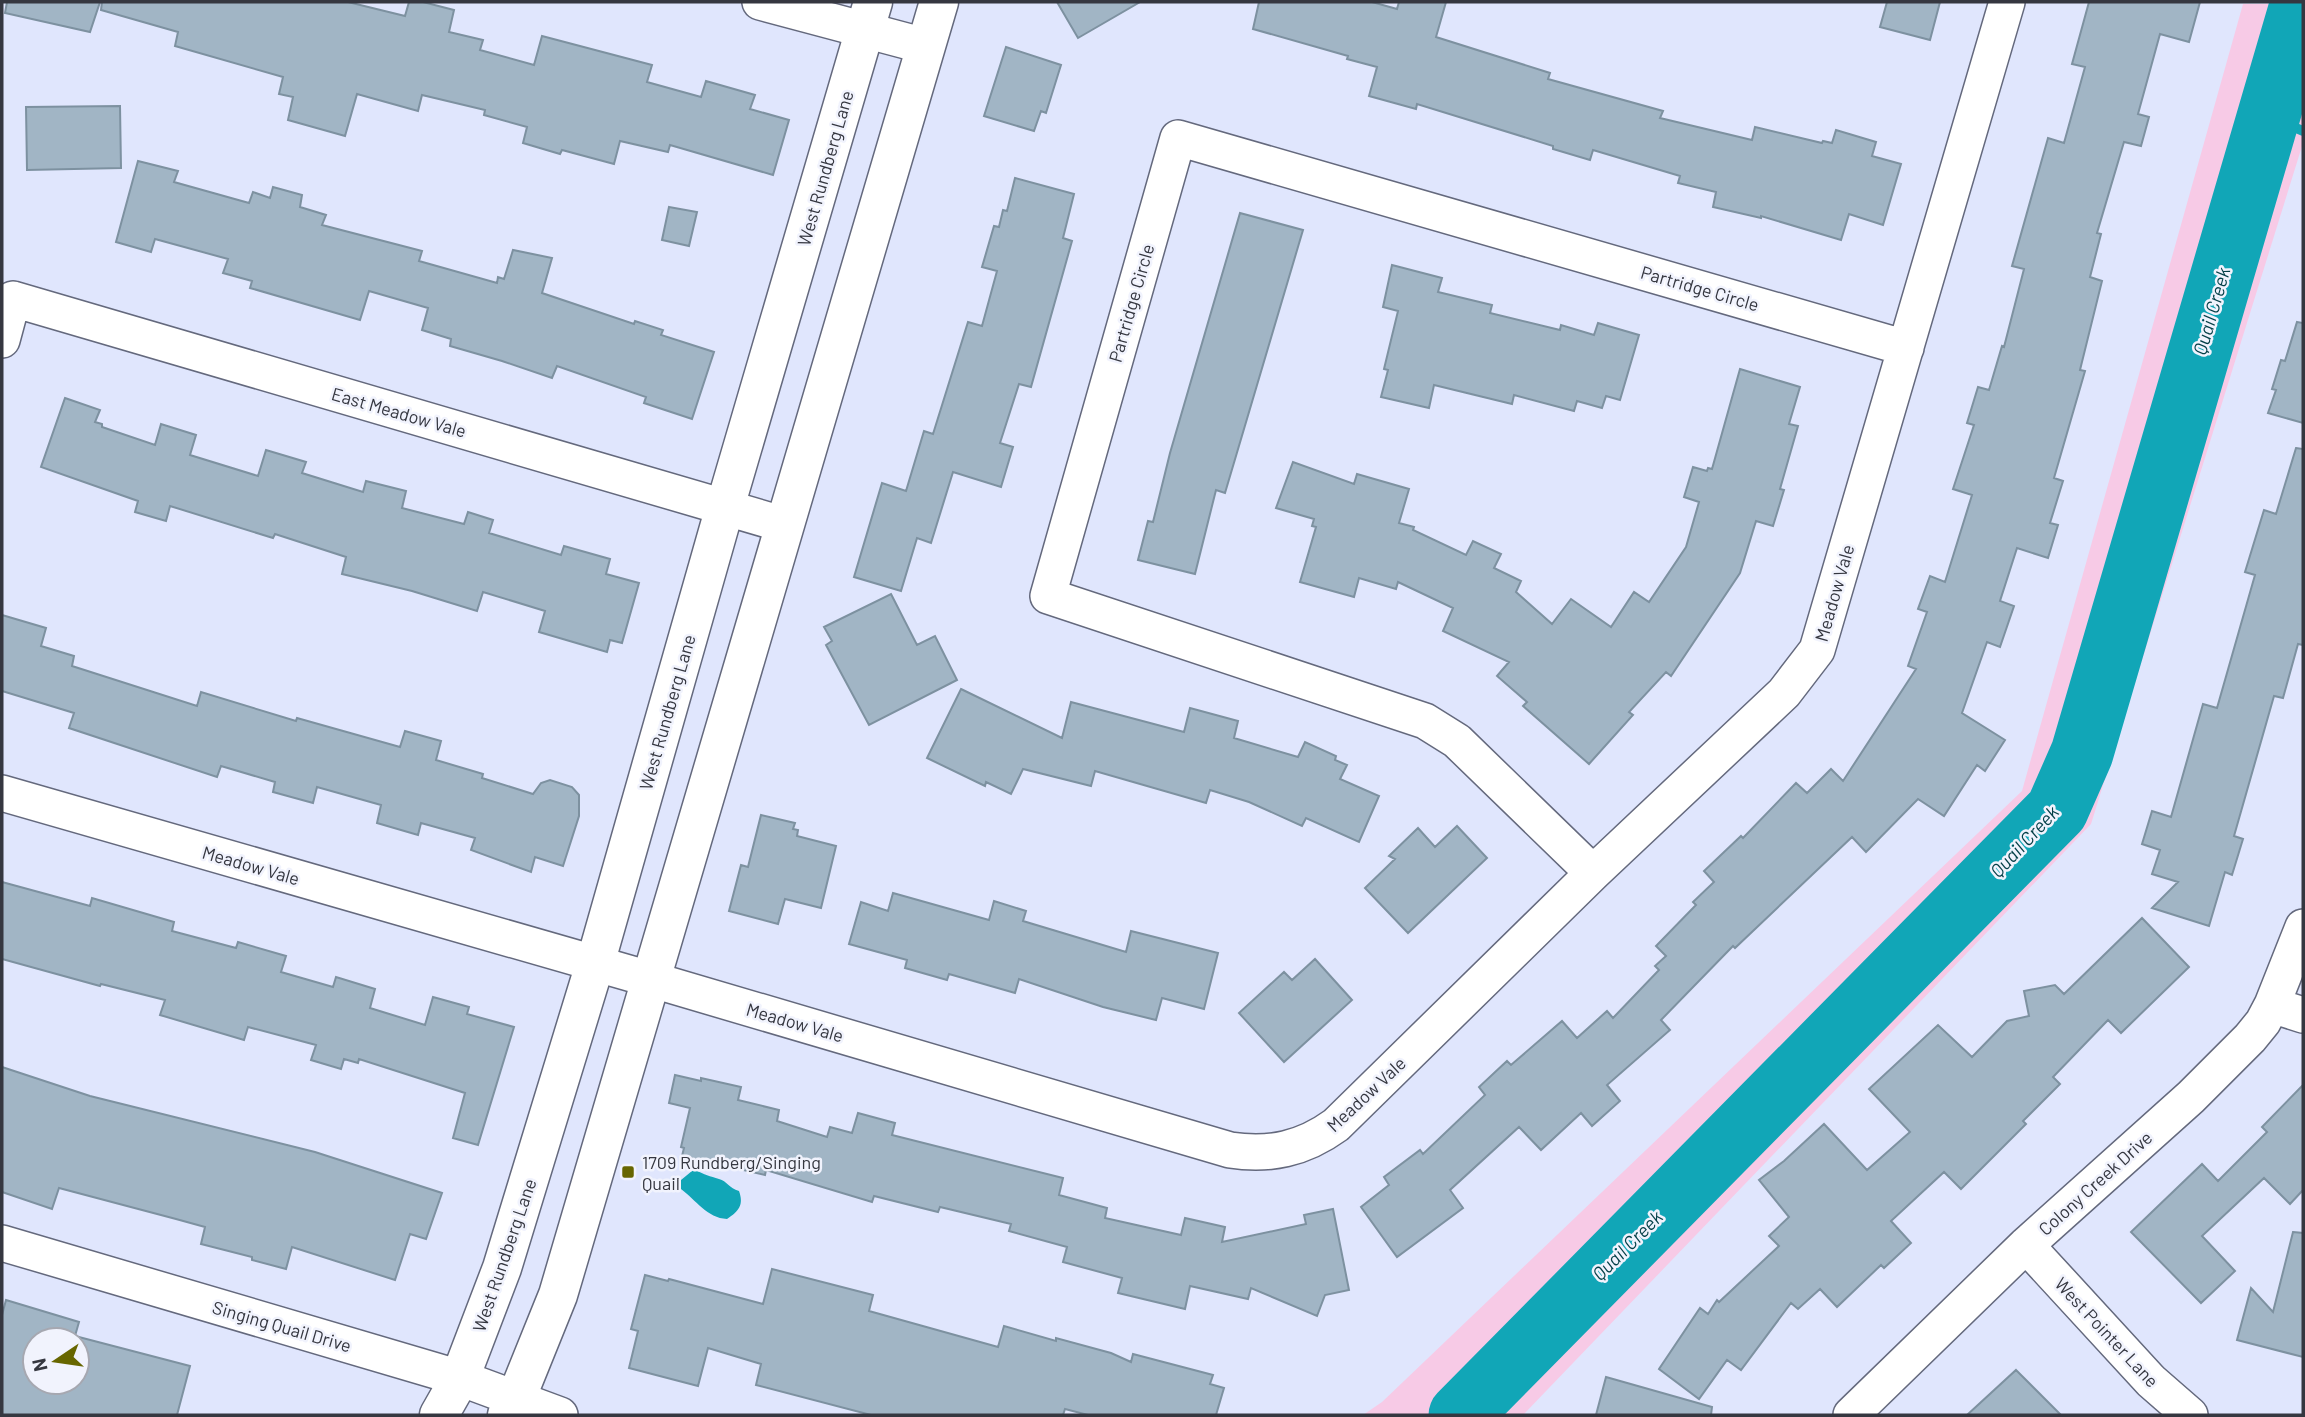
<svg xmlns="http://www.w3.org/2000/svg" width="2305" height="1417" viewBox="0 0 2305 1417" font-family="Barlow,sans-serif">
	<rect width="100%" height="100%" fill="#e0e6fd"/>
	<path fill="#f7cae6" d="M 2243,4 L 2303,4 L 2303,143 L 2091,824 L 1523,1415 L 1363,1415 L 1382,1402 L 2022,791 Z"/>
	<path fill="#11a6b7" d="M 696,1170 C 704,1175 710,1176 719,1179 C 727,1181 729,1188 739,1191 C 744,1205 739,1211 727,1219 C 707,1218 696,1200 681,1189 L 681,1180 L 692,1171 Z"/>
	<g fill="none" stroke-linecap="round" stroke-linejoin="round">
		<path stroke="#11a6b7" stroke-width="10" d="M 2272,105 L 2289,125 L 2303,131"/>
		<path stroke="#11a6b7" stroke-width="63" d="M 1460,1415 L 2057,810 L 2082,753 L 2302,2"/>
	</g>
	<path fill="#a1b5c5" stroke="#7d91a0" stroke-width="2" fill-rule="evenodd" d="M 7,2 L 100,2 L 90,32 L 5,13 Z
		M 102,2 L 348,2 L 405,16 L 409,2 L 423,2 L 454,10 L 449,32 L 483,40 L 480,50 L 534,65 L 542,36 L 652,65 L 647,82 L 701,97 L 706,81 L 755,95 L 750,109 L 789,120 L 773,175 L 670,145 L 668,152 L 620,141 L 614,164 L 562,150 L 560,154 L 523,143 L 527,127 L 484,115 L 485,110 L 422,95 L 418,111 L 357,94 L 345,136 L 288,120 L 293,97 L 279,94 L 283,77 L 175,46 L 178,32 L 101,10 Z
		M 1057,2 L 1140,2 L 1078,38 Z
		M 1259,2 L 1372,2 L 1397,9 L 1399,2 L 1446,2 L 1436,37 L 1550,73 L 1548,79 L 1663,111 L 1660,118 L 1752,140 L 1755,127 L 1822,143 L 1823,141 L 1832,143 L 1836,130 L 1876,142 L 1872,156 L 1901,164 L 1883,225 L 1849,214 L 1841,240 L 1761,216 L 1761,218 L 1713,207 L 1716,192 L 1678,183 L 1680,176 L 1593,150 L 1590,160 L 1553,149 L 1553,146 L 1417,104 L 1416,109 L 1369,96 L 1377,67 L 1347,59 L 1348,56 L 1253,29 Z
		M 1887,2 L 1940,2 L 1930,40 L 1880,27 Z
		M 2089,2 L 2200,2 L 2189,42 L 2160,34 L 2138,114 L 2149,117 L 2141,146 L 2124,142 L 2097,233 L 2101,234 L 2090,277 L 2102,281 L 2080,370 L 2085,371 L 2054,478 L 2063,481 L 2050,523 L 2058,525 L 2048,558 L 2017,548 L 2000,601 L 2014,606 L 2000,647 L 1987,642 L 1962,713 L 2005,740 L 1985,771 L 1977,765 L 1944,816 L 1918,799 L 1866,852 L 1852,837 L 1735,948 L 1733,946 L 1661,1020 L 1670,1030 L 1607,1085 L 1620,1101 L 1592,1126 L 1581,1113 L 1541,1150 L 1519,1127 L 1450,1190 L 1463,1208 L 1397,1257 L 1361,1207 L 1389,1185 L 1384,1177 L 1420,1150 L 1423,1154 L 1485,1095 L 1479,1087 L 1507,1061 L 1511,1065 L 1562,1021 L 1577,1038 L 1607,1011 L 1613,1018 L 1659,970 L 1655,966 L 1666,956 L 1656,946 L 1696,905 L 1693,902 L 1714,882 L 1704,871 L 1741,836 L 1743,838 L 1796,783 L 1807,793 L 1831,769 L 1843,781 L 1916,669 L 1908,666 L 1927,612 L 1918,609 L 1930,576 L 1945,582 L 1972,495 L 1953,489 L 1974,425 L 1967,423 L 1978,387 L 1989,390 L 2002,346 L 2004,347 L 2024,269 L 2012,266 L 2048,138 L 2064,143 L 2085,67 L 2072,64 Z
		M 1006,47 L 1061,65 L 1046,113 L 1041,111 L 1034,131 L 984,116 Z
		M 120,106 L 121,168 L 27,170 L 26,107 Z
		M 138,161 L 178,171 L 174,182 L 249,203 L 253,192 L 270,198 L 273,187 L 302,195 L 300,207 L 326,215 L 322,225 L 422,251 L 419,261 L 497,283 L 498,277 L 504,279 L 513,250 L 552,258 L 542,293 L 634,324 L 635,321 L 663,330 L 661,335 L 714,352 L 692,419 L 644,403 L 646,397 L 557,366 L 552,378 L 502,361 L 450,346 L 451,339 L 422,330 L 428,308 L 369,291 L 360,320 L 250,288 L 252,281 L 223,273 L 228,259 L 155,239 L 151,252 L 116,242 Z
		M 1015,178 L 1074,194 L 1063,238 L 1072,241 L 1031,387 L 1019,384 L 1000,443 L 1013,447 L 1001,487 L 953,472 L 931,543 L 917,538 L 901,591 L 854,577 L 882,483 L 906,491 L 924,431 L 933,434 L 968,322 L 982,326 L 997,271 L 982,267 L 994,226 L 999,227 L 1003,210 L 1007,211 Z
		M 669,207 L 697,212 L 689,246 L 662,240 Z
		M 1240,213 L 1303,230 L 1225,493 L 1216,490 L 1195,574 L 1138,560 L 1148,521 L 1153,522 L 1170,453 Z
		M 1392,265 L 1442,278 L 1438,292 L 1492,305 L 1490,313 L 1560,330 L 1561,325 L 1594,335 L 1598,323 L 1639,335 L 1620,400 L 1606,396 L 1602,408 L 1577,401 L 1574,411 L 1514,395 L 1512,404 L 1434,385 L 1429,408 L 1381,397 L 1388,370 L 1384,369 L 1398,311 L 1383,307 Z
		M 2297,322 L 2303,323 L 2303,423 L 2268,413 L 2276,390 L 2272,389 L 2281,360 L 2285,361 Z
		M 1740,369 L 1800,387 L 1789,424 L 1798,426 L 1780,489 L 1784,490 L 1773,526 L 1756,521 L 1740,573 L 1671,676 L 1666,672 L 1629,712 L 1633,715 L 1589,764 L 1523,706 L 1527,702 L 1497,676 L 1509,662 L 1443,631 L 1453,608 L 1398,582 L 1396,589 L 1359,578 L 1354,597 L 1300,582 L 1316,527 L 1312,526 L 1314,519 L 1276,508 L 1293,462 L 1354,484 L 1357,474 L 1409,489 L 1399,523 L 1414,527 L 1413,530 L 1466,555 L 1473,541 L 1501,554 L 1494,568 L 1521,581 L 1516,592 L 1552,624 L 1571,599 L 1611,627 L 1634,592 L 1649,602 L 1686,547 L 1699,502 L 1684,497 L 1693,467 L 1707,471 L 1708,468 L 1712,469 Z
		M 65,398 L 100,410 L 95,422 L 102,424 L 102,427 L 155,445 L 161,424 L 196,435 L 190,455 L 258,476 L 266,450 L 306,462 L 302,473 L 363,492 L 366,481 L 406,491 L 402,508 L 464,524 L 468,512 L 493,520 L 489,533 L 561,555 L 564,546 L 610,559 L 606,574 L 639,583 L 622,643 L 610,640 L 607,652 L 539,632 L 545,611 L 483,592 L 477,611 L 412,591 L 342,574 L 346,557 L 275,534 L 273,538 L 170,506 L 166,521 L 135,512 L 138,501 L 41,467 Z
		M 2296,448 L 2303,449 L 2303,645 L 2298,644 L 2283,698 L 2274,696 L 2234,836 L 2243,839 L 2232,875 L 2225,872 L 2209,926 L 2152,908 L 2178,882 L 2152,874 L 2160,850 L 2142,844 L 2152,811 L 2171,817 L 2203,704 L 2217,708 L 2255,575 L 2245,572 L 2264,510 L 2276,514 Z
		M 891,594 L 917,645 L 935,636 L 957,680 L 869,725 L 826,645 L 832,641 L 824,627 Z
		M 2,615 L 46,628 L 41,646 L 74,656 L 72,666 L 197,706 L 201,692 L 296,721 L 297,718 L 400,747 L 405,731 L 441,741 L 436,760 L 483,774 L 482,778 L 533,794 L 541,783 L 550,780 L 572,787 L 579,795 L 579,816 L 563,866 L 535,857 L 531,872 L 471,850 L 475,838 L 421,823 L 418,835 L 377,823 L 381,805 L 317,787 L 313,803 L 273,792 L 275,782 L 221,766 L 217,777 L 69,728 L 74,713 L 2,691 Z
		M 961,689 L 1062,738 L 1071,702 L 1184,732 L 1190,708 L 1238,721 L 1234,738 L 1298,757 L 1305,742 L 1336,756 L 1335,760 L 1347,765 L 1340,779 L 1379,796 L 1359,842 L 1306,818 L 1302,826 L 1249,802 L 1210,790 L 1206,803 L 1095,771 L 1091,786 L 1023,769 L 1011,794 L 986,782 L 985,786 L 927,758 Z
		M 761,815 L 795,823 L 793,829 L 798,830 L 797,836 L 836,846 L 821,908 L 785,899 L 778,924 L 729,911 L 741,865 L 748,867 Z
		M 1457,826 L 1487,858 L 1408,933 L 1365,888 L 1395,859 L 1389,856 L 1418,828 L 1435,847 Z
		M 2,882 L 90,906 L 92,898 L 174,922 L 172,931 L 236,948 L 238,942 L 286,956 L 281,972 L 333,987 L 336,977 L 375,989 L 370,1008 L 425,1025 L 433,997 L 469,1007 L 467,1014 L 514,1027 L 478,1145 L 453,1138 L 465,1093 L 359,1059 L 358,1063 L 344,1059 L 341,1069 L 311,1060 L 316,1045 L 248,1027 L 244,1040 L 160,1015 L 165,1000 L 101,984 L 100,986 L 2,959 Z
		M 893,893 L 989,920 L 994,901 L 1026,911 L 1023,921 L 1126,952 L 1131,931 L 1218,953 L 1204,1009 L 1162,998 L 1156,1020 L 1103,1007 L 1019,979 L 1015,993 L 949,974 L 947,980 L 905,968 L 907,960 L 849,944 L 861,902 L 888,911 Z
		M 2142,918 L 2189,967 L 2121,1033 L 2108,1020 L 2053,1077 L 2060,1084 L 2023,1121 L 2026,1124 L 1961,1189 L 1944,1172 L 1891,1221 L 1911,1243 L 1884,1268 L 1881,1265 L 1837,1307 L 1820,1289 L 1798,1309 L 1791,1303 L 1741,1370 L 1727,1360 L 1699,1399 L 1659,1369 L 1700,1308 L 1708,1314 L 1717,1300 L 1719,1302 L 1779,1246 L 1769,1236 L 1789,1217 L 1759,1180 L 1784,1161 L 1824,1124 L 1867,1170 L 1910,1132 L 1869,1089 L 1938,1025 L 1972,1057 L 2007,1021 L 2029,1016 L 2024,991 L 2055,985 L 2064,994 Z
		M 1315,959 L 1352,1000 L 1284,1062 L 1239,1013 L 1284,972 L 1292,980 Z
		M 2,1067 L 90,1096 L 315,1152 L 442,1193 L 426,1239 L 410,1234 L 395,1280 L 292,1247 L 286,1269 L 252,1260 L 252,1257 L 201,1244 L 205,1227 L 176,1219 L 59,1188 L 52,1209 L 2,1192 Z
		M 675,1075 L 701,1081 L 701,1078 L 741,1087 L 738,1100 L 779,1110 L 777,1121 L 827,1137 L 830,1127 L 852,1133 L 858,1113 L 895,1123 L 892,1135 L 1063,1178 L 1059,1195 L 1107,1208 L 1105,1218 L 1181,1235 L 1185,1218 L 1225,1227 L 1222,1242 L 1306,1224 L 1304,1215 L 1333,1209 L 1349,1290 L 1325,1295 L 1317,1316 L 1251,1288 L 1248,1299 L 1190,1286 L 1185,1309 L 1118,1293 L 1122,1278 L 1063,1262 L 1067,1247 L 1009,1231 L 1011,1224 L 940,1207 L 938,1212 L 874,1196 L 872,1202 L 766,1170 L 765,1175 L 682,1156 L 684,1148 L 681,1147 L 690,1108 L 669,1103 Z
		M 2303,1085 L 2303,1190 L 2290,1204 L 2264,1178 L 2202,1236 L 2235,1271 L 2201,1303 L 2131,1232 L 2202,1164 L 2218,1181 L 2267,1132 L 2262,1127 Z
		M 2293,1232 L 2303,1233 L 2303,1357 L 2237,1340 L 2251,1288 L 2273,1312 Z
		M 772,1269 L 873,1295 L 869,1311 L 998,1347 L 1004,1326 L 1056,1341 L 1056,1338 L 1111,1353 L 1131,1362 L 1133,1354 L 1213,1375 L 1210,1384 L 1224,1388 L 1216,1415 L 1088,1415 L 1065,1409 L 1063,1415 L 871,1415 L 756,1385 L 761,1364 L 708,1348 L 698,1386 L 629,1368 L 638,1331 L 631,1329 L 645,1275 L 668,1281 L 669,1279 L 763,1304 Z
		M 6,1300 L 79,1322 L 75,1336 L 190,1366 L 177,1415 L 2,1415 L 2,1315 ZM 35,1340 L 77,1340 L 77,1382 L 35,1382 Z
		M 2016,1370 L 2061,1415 L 1967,1415 Z
		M 1606,1377 L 1712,1407 L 1711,1415 L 1596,1415 Z"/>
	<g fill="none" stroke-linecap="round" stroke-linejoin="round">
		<g stroke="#64697d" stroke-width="38">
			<path id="minor" d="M 760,2 L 925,46
				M 2,340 L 13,299 L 785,525
				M 2,793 L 653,980 L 1230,1150 C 1270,1156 1303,1149 1336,1125 L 1593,873 L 1784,693 L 1817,650 L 2007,2
				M 1593,873 L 1457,741 L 1425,721 L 1048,596 L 1178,138 L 1906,348
				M 2272,1005 L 2303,1015
				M 2,1243 L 460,1378 L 560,1415
				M 2026,1245 L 2151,1381 L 2190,1415
				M 1851,1415 L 2026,1245 L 2191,1097 L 2250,1038 L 2263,1022 L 2272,1005 L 2303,927"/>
		</g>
		<g stroke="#64697d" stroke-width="41">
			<path id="secondary" d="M 439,1415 L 460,1378 L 502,1268 L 595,964 L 725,507 L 873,2
				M 507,1415 L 516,1399 L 558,1295 L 939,2"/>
		</g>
		<use href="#minor" stroke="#fff" stroke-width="35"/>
		<use href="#secondary" stroke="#fff" stroke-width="38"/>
	</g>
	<rect fill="#676600" stroke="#f1f3fd" stroke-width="2.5" x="621" y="1165" width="14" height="14" rx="3.5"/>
	<g text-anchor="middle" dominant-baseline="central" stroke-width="5" stroke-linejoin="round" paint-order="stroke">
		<g font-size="18" fill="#353740" stroke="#f1f3fd">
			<text transform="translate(825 168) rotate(-74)">West Rundberg Lane</text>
			<text transform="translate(1700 288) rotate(16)">Partridge Circle</text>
			<text transform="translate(1131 303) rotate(-74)">Partridge Circle</text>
			<text transform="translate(399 412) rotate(16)">East Meadow Vale</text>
			<text transform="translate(1834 593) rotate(-74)">Meadow Vale</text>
			<text transform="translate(667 712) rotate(-74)">West Rundberg Lane</text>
			<text transform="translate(251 865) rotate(16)">Meadow Vale</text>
			<text transform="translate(795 1022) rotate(16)">Meadow Vale</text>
			<text transform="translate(1366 1094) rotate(-43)">Meadow Vale</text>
			<text transform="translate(2095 1183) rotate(-42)">Colony Creek Drive</text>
			<text transform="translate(504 1255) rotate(-71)">West Rundberg Lane</text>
			<text transform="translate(282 1326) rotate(16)">Singing Quail Drive</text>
			<text transform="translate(2107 1332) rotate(47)">West Pointer Lane</text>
		</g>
		<g font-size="18" fill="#353740" stroke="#f1f3fd" text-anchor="start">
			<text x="642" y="1162">1709 Rundberg/Singing<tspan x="642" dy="21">Quail</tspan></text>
		</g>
		<g font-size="19" font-style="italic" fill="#033f47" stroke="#f1f3fd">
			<text transform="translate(2211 311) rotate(-74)">Quail Creek</text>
			<text transform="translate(2024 841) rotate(-47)">Quail Creek</text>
			<text transform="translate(1627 1245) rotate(-45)">Quail Creek</text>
		</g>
	</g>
	<rect width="2305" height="1417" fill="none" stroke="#353740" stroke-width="7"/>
	<g transform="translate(56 1361) rotate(257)"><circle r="33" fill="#f1f3fd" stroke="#a6a8b1" stroke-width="2"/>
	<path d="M0-5L12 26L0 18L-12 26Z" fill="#676600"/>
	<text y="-10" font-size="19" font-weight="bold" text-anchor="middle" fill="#353740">N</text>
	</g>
</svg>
